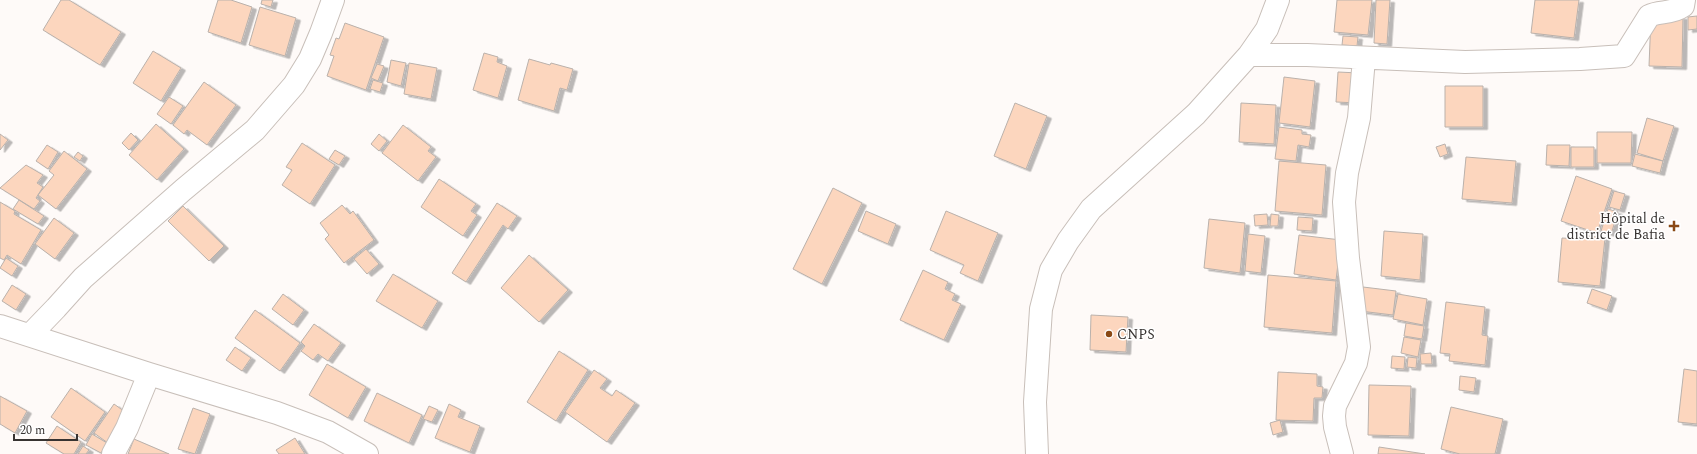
<svg xmlns="http://www.w3.org/2000/svg" width="1697" height="454" viewBox="0 0 1697 454" font-family="Spectral,serif">
	<defs>
		<filter id="shadow"><feDropShadow dx="4.5" dy="2.5" stdDeviation="0" flood-color="#0004"/></filter>
	</defs>
	<rect width="100%" height="100%" fill="#fefaf8"/>
	<path fill="#fcd6be" stroke="#bab1ab" filter="url(#shadow)" d="M 61,0 L 69,0 L 121,32 L 100,65 L 43,30 Z
		M 218,0 L 231,0 L 252,7 L 241,43 L 208,32 Z
		M 262,0 L 273,0 L 271,7 L 261,4 Z
		M 1337,0 L 1372,0 L 1368,35 L 1334,32 Z
		M 1376,0 L 1390,0 L 1387,44 L 1374,43 Z
		M 1535,0 L 1579,0 L 1574,38 L 1531,33 Z
		M 260,7 L 296,18 L 285,56 L 249,45 Z
		M 1651,16 L 1683,17 L 1682,67 L 1649,66 Z
		M 1697,16 L 1697,29 L 1688,30 L 1688,17 Z
		M 345,23 L 384,37 L 366,90 L 327,76 L 334,56 L 330,55 L 336,38 L 339,39 Z
		M 1343,36 L 1358,37 L 1357,46 L 1342,45 Z
		M 153,51 L 181,68 L 161,101 L 133,83 Z
		M 484,53 L 498,57 L 497,62 L 507,66 L 498,98 L 473,90 Z
		M 529,59 L 550,65 L 551,63 L 573,69 L 567,90 L 560,88 L 554,111 L 518,100 Z
		M 391,60 L 406,63 L 401,86 L 387,82 Z
		M 409,63 L 437,68 L 431,99 L 404,94 Z
		M 377,64 L 384,66 L 378,81 L 371,78 Z
		M 1338,72 L 1359,73 L 1358,103 L 1336,102 Z
		M 1284,77 L 1315,81 L 1310,127 L 1279,123 Z
		M 373,80 L 383,83 L 380,92 L 370,89 Z
		M 204,82 L 236,105 L 207,145 L 187,130 L 184,134 L 173,125 Z
		M 1445,86 L 1483,86 L 1483,127 L 1445,127 Z
		M 169,97 L 183,106 L 171,124 L 157,114 Z
		M 1015,103 L 1047,116 L 1026,169 L 994,156 Z
		M 1241,103 L 1276,105 L 1274,144 L 1239,142 Z
		M 1647,118 L 1674,126 L 1663,161 L 1637,153 Z
		M 156,124 L 184,149 L 157,180 L 129,155 Z
		M 403,125 L 431,147 L 428,151 L 436,157 L 418,181 L 382,153 Z
		M 1279,127 L 1302,130 L 1302,134 L 1311,135 L 1309,147 L 1298,145 L 1296,161 L 1275,159 Z
		M 1597,132 L 1632,132 L 1631,163 L 1597,163 Z
		M 131,133 L 138,140 L 129,150 L 122,143 Z
		M 0,134 L 8,140 L 0,150 Z
		M 379,134 L 387,141 L 379,151 L 371,144 Z
		M 302,143 L 335,165 L 310,204 L 282,185 L 292,170 L 286,167 Z
		M 1445,144 L 1448,154 L 1440,157 L 1436,147 Z
		M 47,145 L 58,152 L 48,169 L 36,161 Z
		M 1547,145 L 1570,145 L 1569,166 L 1546,165 Z
		M 1571,147 L 1594,147 L 1594,167 L 1571,167 Z
		M 335,150 L 345,156 L 339,165 L 329,159 Z
		M 64,151 L 87,169 L 56,209 L 38,195 L 54,175 L 49,171 Z
		M 78,152 L 83,156 L 80,161 L 74,157 Z
		M 1635,154 L 1663,161 L 1660,173 L 1632,166 Z
		M 1466,157 L 1516,161 L 1512,203 L 1462,199 Z
		M 1279,161 L 1326,165 L 1322,215 L 1275,211 Z
		M 26,165 L 43,175 L 37,183 L 43,187 L 36,198 L 40,201 L 34,209 L 0,188 Z
		M 1576,176 L 1612,189 L 1597,233 L 1561,221 Z
		M 439,179 L 476,204 L 471,211 L 477,215 L 463,236 L 421,207 Z
		M 833,188 L 862,203 L 822,284 L 793,269 Z
		M 1614,191 L 1625,194 L 1620,210 L 1609,207 Z
		M 19,200 L 44,216 L 38,224 L 13,209 Z
		M 0,202 L 15,211 L 14,214 L 41,230 L 21,264 L 7,255 L 4,260 L 0,258 Z
		M 497,203 L 517,216 L 508,229 L 503,225 L 466,282 L 452,273 Z
		M 342,205 L 350,214 L 353,211 L 374,240 L 344,263 L 325,239 L 329,235 L 320,223 Z
		M 183,206 L 224,246 L 209,261 L 168,221 Z
		M 1608,209 L 1618,212 L 1611,234 L 1601,231 Z
		M 866,211 L 896,224 L 888,244 L 858,231 Z
		M 946,211 L 998,233 L 978,281 L 960,273 L 964,265 L 930,250 Z
		M 1267,214 L 1268,225 L 1255,226 L 1254,215 Z
		M 1271,214 L 1279,215 L 1278,226 L 1270,226 Z
		M 1298,217 L 1313,218 L 1312,231 L 1297,230 Z
		M 54,218 L 74,233 L 55,259 L 35,244 Z
		M 1209,219 L 1245,223 L 1240,273 L 1204,268 Z
		M 1384,231 L 1423,234 L 1420,280 L 1381,276 Z
		M 1248,234 L 1265,236 L 1261,273 L 1245,271 Z
		M 1299,235 L 1341,240 L 1336,280 L 1294,274 Z
		M 1579,235 L 1605,238 L 1600,286 L 1558,282 L 1562,238 L 1579,239 Z
		M 366,249 L 379,264 L 367,274 L 354,259 Z
		M 529,255 L 568,290 L 539,322 L 501,288 Z
		M 6,258 L 18,266 L 12,276 L 0,268 Z
		M 923,270 L 948,282 L 945,289 L 955,294 L 952,300 L 961,304 L 944,340 L 900,320 Z
		M 393,274 L 438,301 L 422,328 L 376,301 Z
		M 1268,275 L 1336,281 L 1332,333 L 1264,327 Z
		M 12,285 L 26,294 L 16,310 L 2,301 Z
		M 1363,287 L 1396,291 L 1393,315 L 1360,311 Z
		M 1592,289 L 1612,296 L 1607,310 L 1587,303 Z
		M 283,294 L 304,310 L 293,325 L 272,309 Z
		M 1398,294 L 1427,299 L 1423,325 L 1393,319 Z
		M 1446,302 L 1485,307 L 1482,335 L 1488,336 L 1485,365 L 1449,361 L 1450,354 L 1440,353 Z
		M 255,310 L 300,343 L 280,371 L 235,338 Z
		M 1091,315 L 1128,317 L 1126,352 L 1090,350 Z
		M 1406,323 L 1424,326 L 1422,339 L 1404,336 Z
		M 314,324 L 341,343 L 328,361 L 318,354 L 313,360 L 301,351 L 305,346 L 301,342 Z
		M 1404,337 L 1421,340 L 1418,357 L 1401,353 Z
		M 235,347 L 251,358 L 242,371 L 226,360 Z
		M 559,351 L 588,370 L 556,421 L 527,402 Z
		M 1431,353 L 1432,364 L 1421,364 L 1420,354 Z
		M 1392,356 L 1405,357 L 1404,369 L 1391,368 Z
		M 1408,357 L 1417,358 L 1416,368 L 1407,367 Z
		M 327,364 L 366,387 L 348,418 L 309,395 Z
		M 1684,369 L 1697,371 L 1697,424 L 1678,422 Z
		M 594,370 L 607,379 L 600,388 L 612,396 L 616,390 L 635,403 L 607,442 L 565,412 Z
		M 1278,372 L 1317,374 L 1317,386 L 1323,387 L 1322,398 L 1314,398 L 1313,421 L 1276,420 Z
		M 1460,376 L 1476,378 L 1474,392 L 1459,390 Z
		M 1369,385 L 1411,386 L 1409,436 L 1368,435 Z
		M 71,388 L 105,412 L 85,441 L 51,417 Z
		M 377,393 L 422,415 L 409,443 L 364,421 Z
		M 0,396 L 27,411 L 15,433 L 0,424 Z
		M 114,404 L 128,414 L 108,443 L 94,433 Z
		M 449,404 L 461,410 L 458,417 L 480,426 L 470,452 L 435,438 Z
		M 429,406 L 438,410 L 432,422 L 423,419 Z
		M 1451,407 L 1503,419 L 1495,454 L 1460,454 L 1441,449 Z
		M 193,408 L 210,414 L 195,454 L 178,449 Z
		M 1280,420 L 1283,432 L 1273,435 L 1270,423 Z
		M 57,426 L 81,442 L 74,454 L 64,454 L 46,443 Z
		M 92,434 L 107,443 L 101,453 L 86,445 Z
		M 295,438 L 305,454 L 279,454 L 276,450 Z
		M 134,439 L 169,454 L 128,454 Z
		M 83,446 L 89,450 L 86,454 L 78,454 Z
		M 1379,447 L 1425,454 L 1378,454 Z"/>
	<g fill="none" stroke-linecap="round" stroke-linejoin="round">
		<g stroke="#c8bfb9" stroke-width="24">
			<path id="minor" d="M 1249,55 L 1307,55 L 1465,62 L 1580,59 L 1624,56 L 1649,16 C 1660,10 1670,15 1683,6 L 1684,0
				M 0,326 L 149,374 L 277,413 L 328,432 L 367,454
				M 30,335 L 56,308 L 83,278 L 183,190 L 255,130 L 294,85 L 310,59 L 321,33 L 333,0
				M 113,454 L 127,428 L 149,374
				M 1037,454 L 1035,402 L 1041,309 L 1051,270 L 1068,241 L 1091,209 L 1196,114 L 1249,55 L 1267,29 L 1278,0
				M 1342,454 L 1335,427 L 1334,416 L 1335,406 L 1356,363 L 1359,347 L 1348,258 L 1344,202 L 1347,173 L 1359,118 L 1364,58"/>
		</g>
		<use href="#minor" stroke="#fff" stroke-width="22"/>
	</g>
	<g fill="#8a4915" stroke="#fff" stroke-width="1.5">
		<path d="M1672 220h4v4h4v4h-4v4h-4v-4h-4v-4h4z"/>
		<circle cx="1109" cy="334" r="4"/>
	</g>
	<g text-anchor="middle" dominant-baseline="central" stroke-width="3" stroke-linejoin="round" paint-order="stroke">
		<g font-size="14" fill="#373331" stroke="#fff" text-anchor="end">
			<text x="1665" y="218">Hôpital de<tspan x="1665" dy="16">district de Bafia</tspan></text>
			<text x="1117" y="334" text-anchor="start">CNPS</text>
		</g>
	</g>
	<path d="M14 434v6h63v-6" fill="none" stroke="#373331" stroke-width="2"/>
	<text x="20" y="434" font-size="12" fill="#373331" stroke="#ffffff" stroke-width="3" paint-order="stroke">20 m</text>
</svg>
